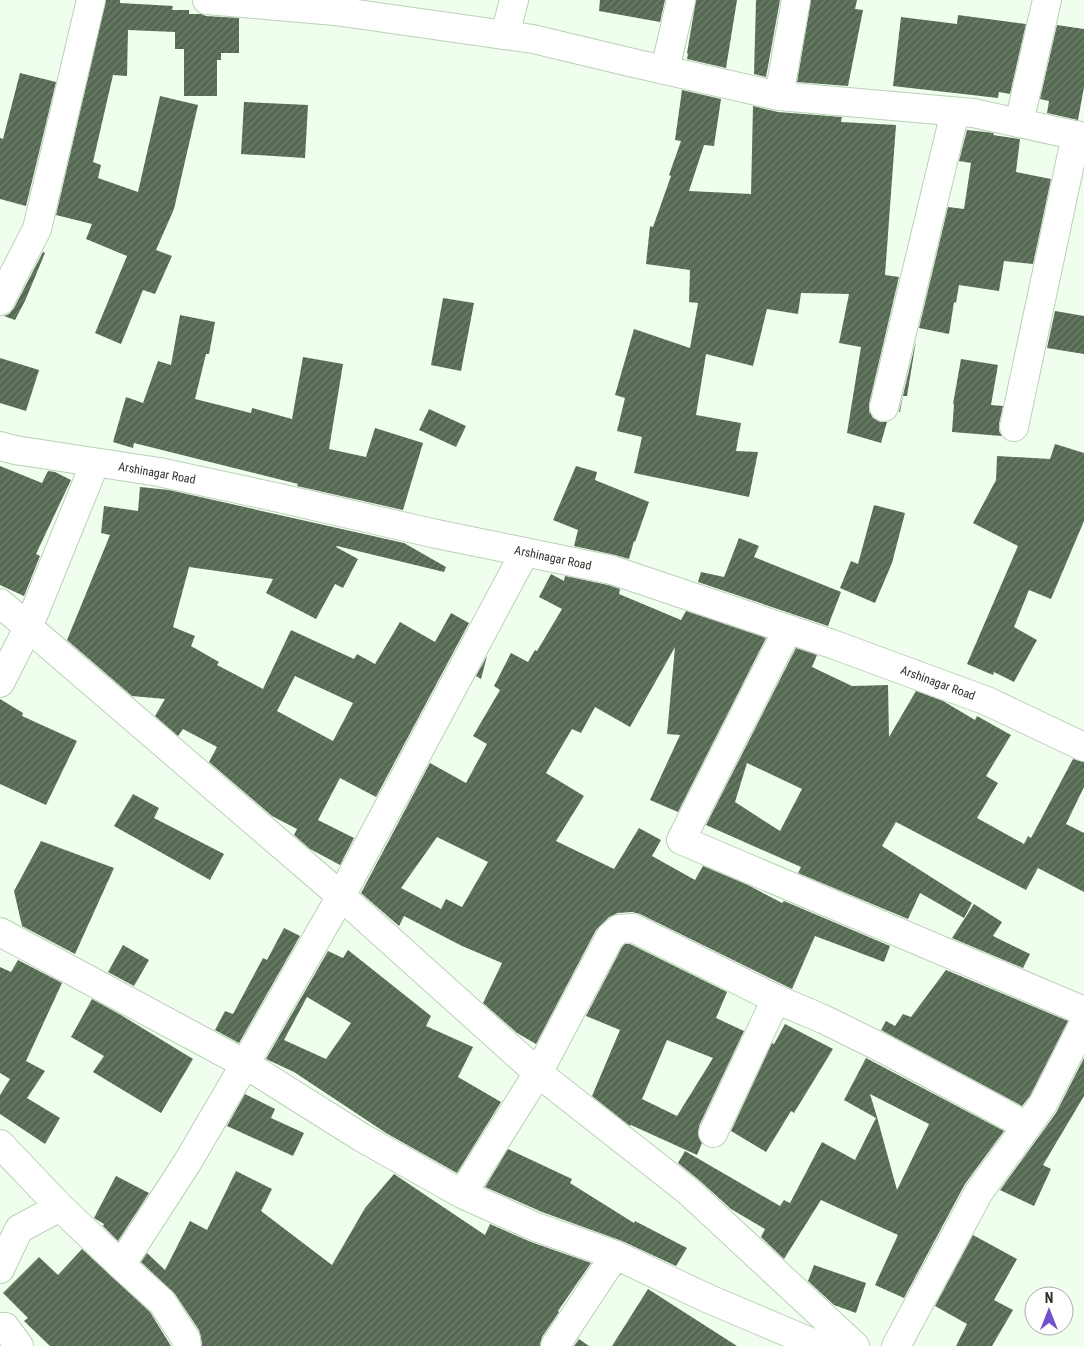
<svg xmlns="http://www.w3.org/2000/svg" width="1084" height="1346" viewBox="0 0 1084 1346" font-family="'Roboto Condensed',sans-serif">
	<defs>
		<pattern id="building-hatch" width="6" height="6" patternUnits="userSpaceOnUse" patternTransform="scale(1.25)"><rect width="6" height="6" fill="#566a53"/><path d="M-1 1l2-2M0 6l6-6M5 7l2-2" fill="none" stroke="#70806e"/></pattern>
	</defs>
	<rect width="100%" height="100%" fill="#effeed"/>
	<path fill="url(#building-hatch)" fill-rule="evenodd" d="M 106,0 L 120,0 L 120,3 L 173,6 L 172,10 L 189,10 L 189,14 L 201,14 L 206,16 L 239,18 L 239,53 L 221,53 L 221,60 L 217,60 L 217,96 L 184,96 L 184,49 L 175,49 L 175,32 L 128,30 L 127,76 L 113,75 L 93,162 L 101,165 L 98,178 L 138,192 L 160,96 L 198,105 L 174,209 L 156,250 L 172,256 L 155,294 L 143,290 L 121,344 L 95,333 L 127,256 L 86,239 L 92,224 L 56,215 Z
		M 600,0 L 665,0 L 660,22 L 599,11 Z
		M 696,0 L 737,0 L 726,68 L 687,59 L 688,54 L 687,53 Z
		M 756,0 L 780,0 L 766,77 L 754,74 Z
		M 811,0 L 857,0 L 855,9 L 863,10 L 848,86 L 797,82 Z
		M 958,15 L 1026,24 L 1010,94 L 999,92 L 998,98 L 893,86 L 901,17 L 957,24 Z
		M 1057,25 L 1084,29 L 1084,87 L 1078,120 L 1047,113 L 1049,101 L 1040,99 Z
		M 20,73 L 56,82 L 26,206 L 0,199 L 0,138 L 3,139 Z
		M 682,90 L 721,99 L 714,146 L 704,145 L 689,191 L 751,194 L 753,106 L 778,112 L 842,117 L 841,122 L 896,125 L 885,275 L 899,277 L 869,404 L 869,411 L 873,418 L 880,422 L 887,422 L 881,443 L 847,433 L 861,347 L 839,343 L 849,294 L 801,293 L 798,314 L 767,309 L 753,366 L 706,354 L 696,415 L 741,423 L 736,451 L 758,452 L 749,497 L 634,473 L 642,437 L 617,431 L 625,398 L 615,395 L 634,329 L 690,348 L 698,303 L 689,302 L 690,270 L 646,264 L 650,226 L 653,227 L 671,176 L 669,175 L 681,141 L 675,140 Z
		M 244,102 L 308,105 L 305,158 L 241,154 Z
		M 967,130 L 986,132 L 994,133 L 993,135 L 1020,139 L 1016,172 L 1051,179 L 1033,264 L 1004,261 L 999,291 L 959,285 L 956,303 L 954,302 L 949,334 L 919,328 L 948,207 L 964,209 L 971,163 L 959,161 Z
		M 43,252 L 45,253 L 25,301 L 15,320 L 4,316 L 9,314 L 14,308 Z
		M 443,298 L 474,303 L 461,371 L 431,365 Z
		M 1055,311 L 1084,316 L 1084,354 L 1047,348 Z
		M 180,315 L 215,322 L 209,354 L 206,354 L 195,399 L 251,413 L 252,408 L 292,419 L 303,357 L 343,364 L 329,449 L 366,457 L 375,428 L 423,443 L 403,510 L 297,486 L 298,484 L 134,443 L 133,448 L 113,442 L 126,397 L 143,403 L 158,361 L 171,365 Z
		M 916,341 L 907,396 L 903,396 L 900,412 L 899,412 Z
		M 0,358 L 39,370 L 26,411 L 0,403 Z
		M 961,359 L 998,365 L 991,405 L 1003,406 L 999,424 L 999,431 L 1002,436 L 952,432 L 954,404 L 953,404 Z
		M 429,409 L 466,426 L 456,447 L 419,430 Z
		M 1055,444 L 1084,453 L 1084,521 L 1051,599 L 1029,590 L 1014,627 L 1037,640 L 1014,682 L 994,672 L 993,675 L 967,664 L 1018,546 L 973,523 L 996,480 L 997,456 L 1050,459 Z
		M 0,466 L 42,483 L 48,471 L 55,472 L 71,480 L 36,554 L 40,556 L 24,596 L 0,585 Z
		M 576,466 L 597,472 L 595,480 L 649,502 L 635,542 L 634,541 L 629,559 L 615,555 L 574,546 L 578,530 L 553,520 Z
		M 140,487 L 169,490 L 404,543 L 446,567 L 444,572 L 337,546 L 336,547 L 358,559 L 343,588 L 335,584 L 316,619 L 266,593 L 273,579 L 189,567 L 173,627 L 195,636 L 191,646 L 219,662 L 217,665 L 263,689 L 291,630 L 354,659 L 357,654 L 375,664 L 400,622 L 435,642 L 451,613 L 469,623 L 376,797 L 340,778 L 318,820 L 354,838 L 340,865 L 310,849 L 294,835 L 297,829 L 272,816 L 209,762 L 217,747 L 183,729 L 178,736 L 155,716 L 165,699 L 132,696 L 67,640 L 110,535 L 101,533 L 104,506 L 138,511 ZM 295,676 L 353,703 L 333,741 L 277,711 Z
		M 874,505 L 905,513 L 892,563 L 875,603 L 840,588 L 851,561 L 858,564 Z
		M 739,538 L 759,546 L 754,557 L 841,592 L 828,626 L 698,582 L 701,572 L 724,577 Z
		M 551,574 L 564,581 L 565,576 L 608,585 L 620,589 L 619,594 L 681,620 L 686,611 L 766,638 L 678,812 L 650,800 L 680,735 L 667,734 L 675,647 L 630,727 L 595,707 L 581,733 L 572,729 L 546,773 L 584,796 L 556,841 L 614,869 L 639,828 L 661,840 L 652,856 L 695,880 L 703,866 L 748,885 L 782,903 L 784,901 L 890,946 L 884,962 L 815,936 L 792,989 L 640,914 L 632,912 L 618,913 L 609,917 L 596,930 L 536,1044 L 517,1033 L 483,1003 L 502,963 L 462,946 L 404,916 L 399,926 L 361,893 L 430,763 L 466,783 L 487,744 L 473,736 L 500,690 L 494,686 L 511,653 L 528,662 L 535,650 L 537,651 L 562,609 L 539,597 ZM 437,837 L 488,862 L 462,907 L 446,899 L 441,909 L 401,888 Z
		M 796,648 L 817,655 L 812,667 L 852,686 L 888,685 L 889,737 L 916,691 L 943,701 L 975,720 L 977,716 L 1011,735 L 986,776 L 998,783 L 977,818 L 1024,844 L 1028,836 L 1031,838 L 1073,759 L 1084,762 L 1084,787 L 1066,824 L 1084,833 L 1084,892 L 1038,868 L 1026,890 L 896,822 L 882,846 L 972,903 L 964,918 L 920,893 L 908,919 L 798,873 L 801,867 L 706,825 ZM 747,763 L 802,789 L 780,831 L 735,802 Z
		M 487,656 L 481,679 L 476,676 Z
		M 0,699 L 23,713 L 22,716 L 77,741 L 46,805 L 0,784 Z
		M 133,794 L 159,808 L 154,818 L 224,854 L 210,880 L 114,826 Z
		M 41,841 L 114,868 L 75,954 L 22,926 L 14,891 Z
		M 974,904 L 1002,922 L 993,936 L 1030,954 L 1023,968 L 952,938 Z
		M 284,928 L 300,936 L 239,1043 L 215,1030 L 225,1011 L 233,1014 L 263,958 L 267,960 Z
		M 625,944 L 630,944 L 727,992 L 716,1018 L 744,1031 L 699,1126 L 698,1135 L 702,1143 L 697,1155 L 631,1125 L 630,1126 L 592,1096 L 620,1030 L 586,1016 L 622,947 ZM 667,1040 L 713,1058 L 677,1116 L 642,1099 Z
		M 123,945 L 149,960 L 134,986 L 108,972 Z
		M 348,950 L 431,1016 L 426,1026 L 473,1047 L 458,1077 L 501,1102 L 457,1173 L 386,1133 L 294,1072 L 266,1059 L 328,951 L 343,958 ZM 307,997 L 351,1023 L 326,1059 L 284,1040 Z
		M 18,960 L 62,983 L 26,1061 L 45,1071 L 27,1098 L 60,1118 L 45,1144 L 0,1114 L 0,1095 L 10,1079 L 0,1073 L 0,967 L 11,972 Z
		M 946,970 L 1068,1021 L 1030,1096 L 1022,1106 L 881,1030 L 886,1021 L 895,1026 L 903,1014 L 911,1017 Z
		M 92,999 L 121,1015 L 193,1059 L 161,1113 L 93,1072 L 104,1056 L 71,1037 Z
		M 785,1024 L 833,1049 L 794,1113 L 791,1111 L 766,1152 L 731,1131 L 772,1043 L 774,1044 Z
		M 866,1058 L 1004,1131 L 965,1184 L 904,1298 L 875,1285 L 898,1235 L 821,1200 L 784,1259 L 761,1237 L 765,1229 L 731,1209 L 699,1180 L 678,1163 L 685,1151 L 780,1206 L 784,1200 L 790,1203 L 822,1142 L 855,1160 L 876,1118 L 844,1100 ZM 870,1094 L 929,1124 L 897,1190 L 877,1117 Z
		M 1084,1058 L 1084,1096 L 1043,1165 L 1051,1169 L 1034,1206 L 1000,1190 L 1056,1113 Z
		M 245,1094 L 275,1109 L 271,1118 L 304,1133 L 293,1156 L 227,1126 Z
		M 508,1149 L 572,1179 L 570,1183 L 634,1223 L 635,1221 L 687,1248 L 676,1266 L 622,1241 L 542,1212 L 485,1187 Z
		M 236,1171 L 272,1189 L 261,1211 L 332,1265 L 365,1208 L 394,1174 L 485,1235 L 490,1224 L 531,1242 L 591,1263 L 558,1311 L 559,1312 L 542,1337 L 540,1346 L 202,1346 L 201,1337 L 199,1330 L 175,1294 L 141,1262 L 147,1253 L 165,1270 L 190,1221 L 207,1230 Z
		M 116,1176 L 149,1193 L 118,1241 L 103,1226 L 104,1224 L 94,1218 Z
		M 973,1235 L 1017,1259 L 994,1300 L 1013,1310 L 992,1346 L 956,1346 L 967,1324 L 935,1306 Z
		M 82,1249 L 150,1312 L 171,1346 L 50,1346 L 24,1321 L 28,1318 L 3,1293 L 39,1257 L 58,1275 Z
		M 814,1265 L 866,1283 L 856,1313 L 834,1305 L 808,1281 Z
		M 648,1289 L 737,1346 L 612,1346 Z
		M 579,1339 L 589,1346 L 574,1346 Z"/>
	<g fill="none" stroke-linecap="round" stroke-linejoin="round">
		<g stroke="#bad1b7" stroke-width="30">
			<path id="street" d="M 505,35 L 514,0
				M 665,70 L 681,0
				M 779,96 L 796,0
				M 1019,123 L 1047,0
				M 0,301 L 37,229 L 91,0
				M 884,407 L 955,112
				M 1014,427 L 1076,135
				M 0,603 L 341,896 L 538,1073 L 688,1191 L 855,1346
				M 788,629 L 681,840 L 1084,1011
				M 0,683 L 28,628 L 95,463
				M 0,932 L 245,1064 L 341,896 L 525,552
				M 713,1133 L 776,999
				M 0,1144 L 60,1207
				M 462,1194 L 538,1073 L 610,937 L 619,929 L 633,928 L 776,999 L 823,1019 L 882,1048 L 1027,1126
				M 121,1265 L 162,1302 L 186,1339 L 187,1346
				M 0,1269 L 19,1229 L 60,1207 L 121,1265 L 187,1163 L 245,1064 L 361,1137 L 462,1194 L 536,1227 L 615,1255 L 709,1299 L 820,1346
				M 0,1327 L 5,1327 L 19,1346
				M 555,1346 L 615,1255
				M 896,1346 L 979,1192 L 1043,1104 L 1084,1023"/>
		</g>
		<g stroke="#bad1b7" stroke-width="30">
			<path id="secondary" d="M 207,0 L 335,11 L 533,39 L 629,62 L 779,96 L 973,113 L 1084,137
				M 0,446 L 15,450 L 159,472 L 275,497 L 432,533 L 612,570 L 832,644 L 987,701 L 1084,747"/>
		</g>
		<use href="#street" stroke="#fff" stroke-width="28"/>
		<use href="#secondary" stroke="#fff" stroke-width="28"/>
	</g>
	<g text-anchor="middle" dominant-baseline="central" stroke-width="5" stroke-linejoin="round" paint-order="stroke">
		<g font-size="12" fill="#2a3328" stroke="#fff">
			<text transform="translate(157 473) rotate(10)">Arshinagar Road</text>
			<text transform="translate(553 558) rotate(12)">Arshinagar Road</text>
			<text transform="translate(938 683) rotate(20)">Arshinagar Road</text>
		</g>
	</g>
	<g transform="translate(1049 1311)"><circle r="24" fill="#ffffff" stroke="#aaada9"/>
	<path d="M0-4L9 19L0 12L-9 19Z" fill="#7151cb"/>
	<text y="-8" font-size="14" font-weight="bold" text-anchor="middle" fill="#2a3328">N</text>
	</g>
</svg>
